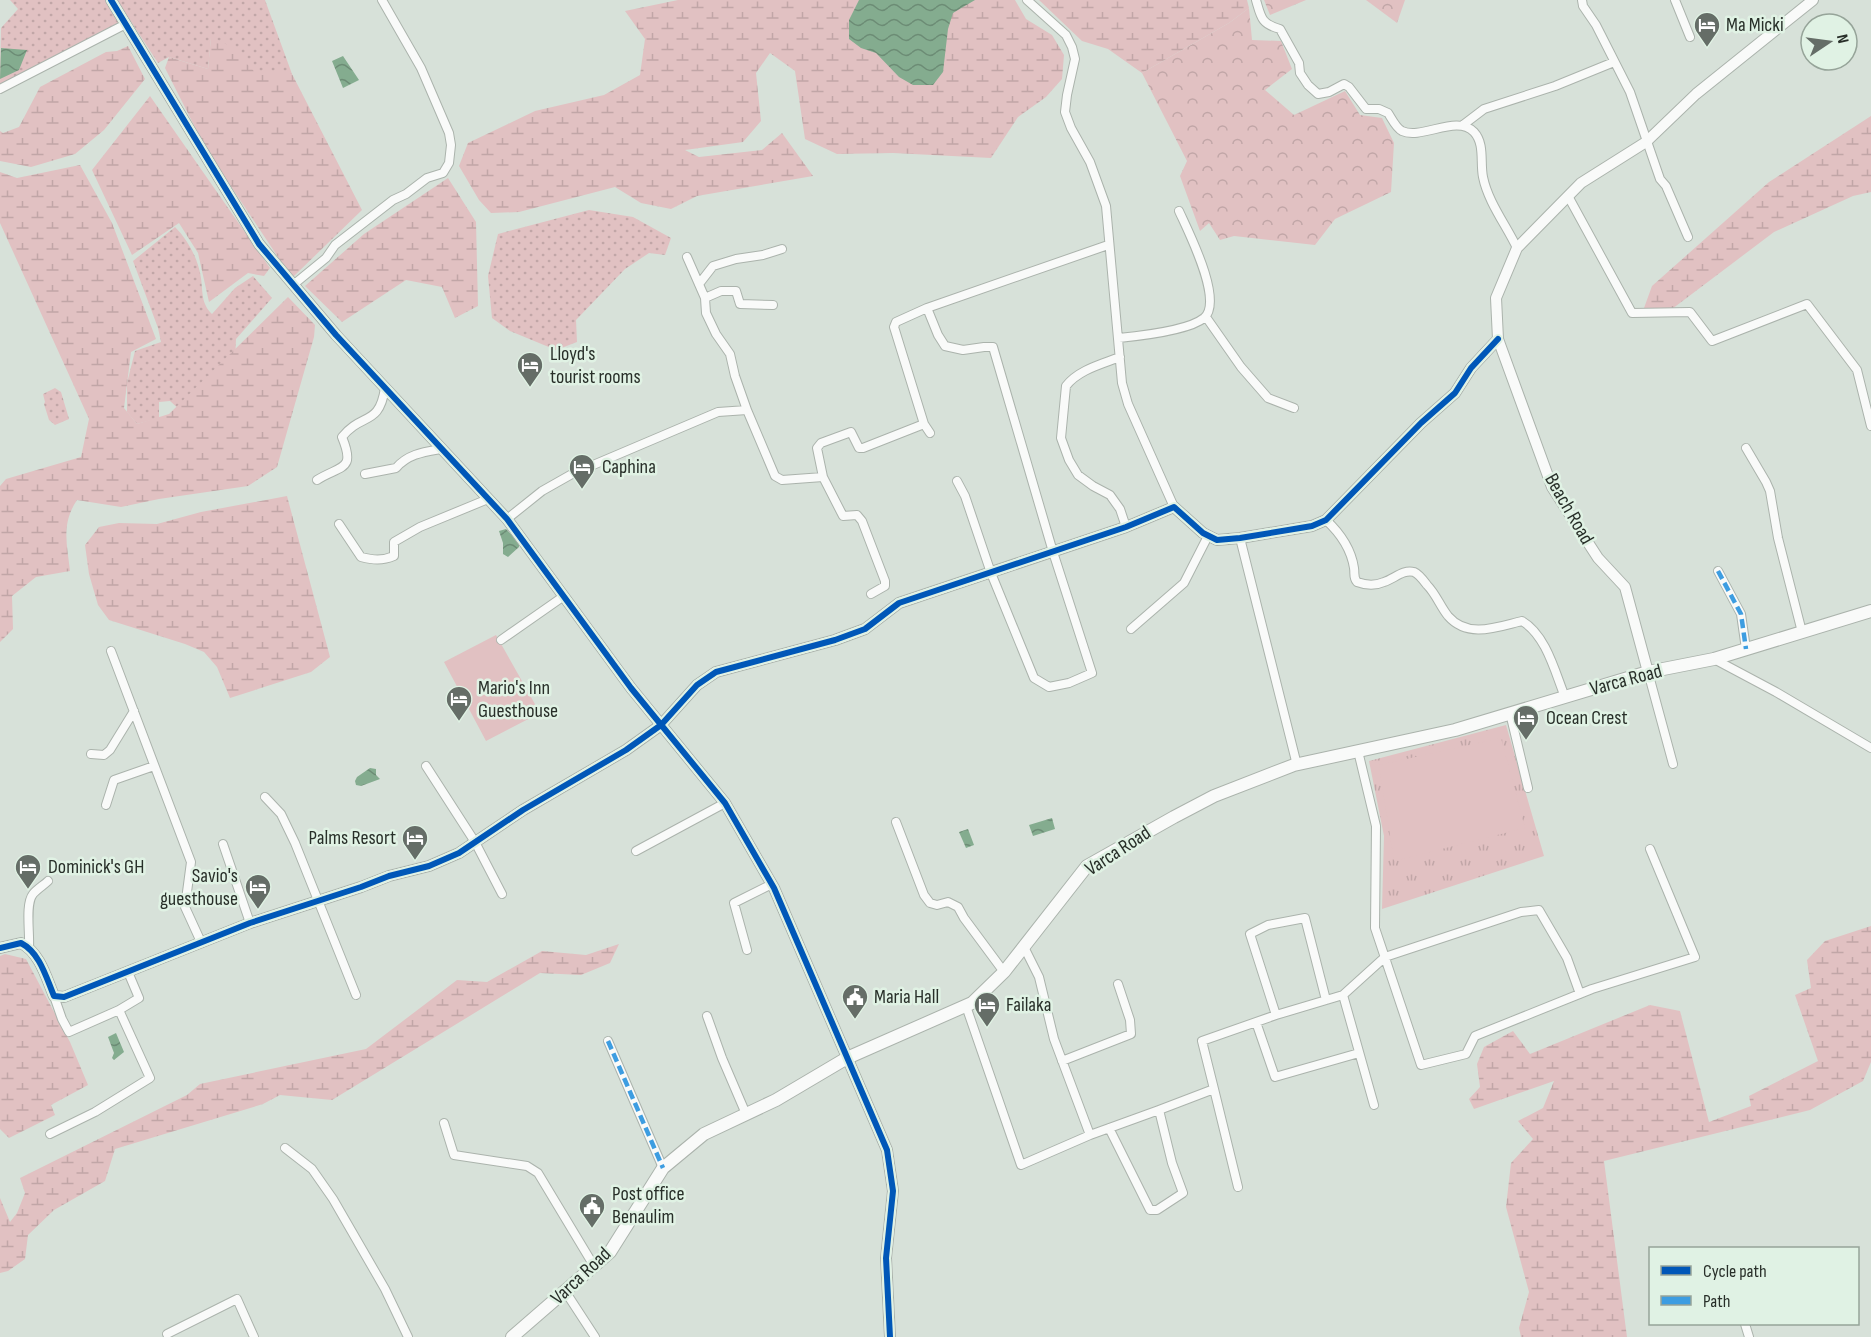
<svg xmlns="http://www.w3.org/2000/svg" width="1871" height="1337" viewBox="0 0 1871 1337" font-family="'Sofia Sans Condensed',sans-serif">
	<defs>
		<pattern id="grass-dots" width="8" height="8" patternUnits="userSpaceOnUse" patternTransform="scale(1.5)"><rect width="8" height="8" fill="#e1c1c2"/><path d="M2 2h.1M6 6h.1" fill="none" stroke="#c1a6a7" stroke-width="1.8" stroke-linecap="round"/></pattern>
		<pattern id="forest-crowns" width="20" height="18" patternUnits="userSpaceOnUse" patternTransform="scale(1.5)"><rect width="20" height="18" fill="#e1c1c2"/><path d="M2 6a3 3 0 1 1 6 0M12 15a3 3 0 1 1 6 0" fill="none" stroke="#c1a6a7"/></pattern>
		<pattern id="wetland-marsh" width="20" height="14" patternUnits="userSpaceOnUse" patternTransform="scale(1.5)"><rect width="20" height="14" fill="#e1c1c2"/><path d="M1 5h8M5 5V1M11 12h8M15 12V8" fill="none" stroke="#c1a6a7"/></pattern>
		<pattern id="park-tufts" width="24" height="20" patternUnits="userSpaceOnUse" patternTransform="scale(1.5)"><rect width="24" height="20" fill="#e1c1c2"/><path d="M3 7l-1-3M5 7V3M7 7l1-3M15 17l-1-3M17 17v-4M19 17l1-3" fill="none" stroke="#c1a6a7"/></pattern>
		<pattern id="water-waves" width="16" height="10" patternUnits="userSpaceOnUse" patternTransform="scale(1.5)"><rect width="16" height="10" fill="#84ac8f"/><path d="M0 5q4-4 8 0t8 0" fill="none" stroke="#6c8c75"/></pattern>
	</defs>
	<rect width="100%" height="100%" fill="#d7e1d9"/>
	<path fill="url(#grass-dots)" d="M 10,0 L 106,0 L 119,23 L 0,84 L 1,28 L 18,9 Z
		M 117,0 L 265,0 L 292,74 L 267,77 L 244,74 L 211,38 L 208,69 L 169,57 L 158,63 Z
		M 589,210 L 633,217 L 671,238 L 665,255 L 649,253 L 625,269 L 576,320 L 577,342 L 556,350 L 510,331 L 492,318 L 488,276 L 498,234 Z
		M 175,227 C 189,241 198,259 201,278 C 203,293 201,303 212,314 L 235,288 L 253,276 L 272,298 L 236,339 L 235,364 L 181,411 L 170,401 L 159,402 L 159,418 L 137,424 L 127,412 L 127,383 L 135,351 L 161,342 L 158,328 L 133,261 Z
		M 55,388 L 61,392 L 69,419 L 55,425 L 49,420 L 44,404 L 45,402 L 43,394 Z"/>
	<path fill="url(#forest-crowns)" d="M 1264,0 L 1306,0 L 1270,15 Z
		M 1366,0 L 1405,0 L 1397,23 Z
		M 1249,8 L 1252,40 L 1281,41 L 1292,69 L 1265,90 L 1294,115 L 1345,91 L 1360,115 L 1382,118 L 1394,143 L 1391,192 L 1335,219 L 1315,245 L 1234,236 L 1220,240 L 1209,223 L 1200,231 L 1180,176 L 1187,161 L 1142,73 L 1229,23 Z"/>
	<path fill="url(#wetland-marsh)" d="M 678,0 L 1015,0 L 1026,19 L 1052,35 L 1064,55 L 1062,79 L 1046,97 L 1018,117 L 991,158 L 893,153 L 837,154 L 805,139 L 795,71 L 770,53 L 756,73 L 761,121 L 743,142 L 685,150 L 699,157 L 762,150 L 782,133 L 813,176 L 697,196 L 671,209 L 641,203 L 615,187 L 519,212 L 491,213 L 479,200 L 459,166 L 468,143 L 535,111 L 604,95 L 640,75 L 645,39 L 625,11 Z
		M 1039,0 L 1247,0 L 1249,8 L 1229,23 L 1142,73 L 1108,49 L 1082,41 Z
		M 211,37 L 228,45 L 254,71 L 292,74 L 362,210 L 292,278 L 206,149 L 165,68 L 169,57 L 208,69 Z
		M 128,46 L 145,79 L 104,130 L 75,154 L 31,167 L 0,161 L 0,131 L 3,133 L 19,127 L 40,87 L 106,52 L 117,51 Z
		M 150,96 L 270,268 L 264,276 L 248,273 L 209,302 L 198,253 L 179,223 L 132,255 L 92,170 Z
		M 1871,116 L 1871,192 L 1853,196 L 1774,232 L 1672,309 L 1644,308 L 1652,286 L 1769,182 Z
		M 80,165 L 112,223 L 156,339 L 131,352 L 124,408 L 137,424 L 169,414 L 288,297 L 315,325 L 314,337 L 277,467 L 248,486 L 159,499 L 121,507 L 77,500 C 61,524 67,544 70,571 L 36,577 L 12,596 L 13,629 L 0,642 L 0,486 L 6,479 L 81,457 L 89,419 L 0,223 L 0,172 L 17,178 Z
		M 448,178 L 476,222 L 478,306 L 455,318 L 442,287 L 406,280 L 342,322 L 305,286 L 364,234 Z
		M 287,496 L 330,657 L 311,672 L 230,698 L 217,667 L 204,652 L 185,644 L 109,620 L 98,605 L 89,574 L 85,545 L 99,527 L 119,523 L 157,524 L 201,512 Z
		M 1871,926 L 1871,1062 L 1863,1081 L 1810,1110 L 1604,1161 L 1627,1337 L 1521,1337 L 1519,1328 L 1529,1292 L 1506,1207 L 1511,1163 L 1533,1139 L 1518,1121 L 1543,1108 L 1554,1081 L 1474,1109 L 1469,1099 L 1480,1087 L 1477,1064 L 1484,1047 L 1513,1031 L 1530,1054 L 1650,1005 L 1680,1011 L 1709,1122 L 1751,1106 L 1749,1096 L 1818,1061 L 1795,995 L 1811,988 L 1807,960 L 1825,941 Z
		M 619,944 L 610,963 L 581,975 L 540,973 L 332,1100 L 280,1095 L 263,1104 L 115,1149 L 105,1181 L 54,1210 L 28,1235 L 25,1259 L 8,1271 L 0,1273 L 0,1198 L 10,1222 L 17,1213 L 25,1193 L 20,1178 L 187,1095 L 200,1084 L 366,1049 L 457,980 L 487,982 L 542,951 L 586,955 Z
		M 5,954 L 26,959 L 70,1042 L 88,1085 L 51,1105 L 55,1115 L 9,1138 L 0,1129 L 0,956 Z"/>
	<path fill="url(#park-tufts)" d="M 1506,725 L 1544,856 L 1382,909 L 1384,836 L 1369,761 Z"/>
	<path fill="#e1c1c2" d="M 496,635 L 540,713 L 486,741 L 444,662 Z
		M 1501,738 L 1525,828 L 1394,861 L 1379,765 Z"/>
	<path fill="url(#water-waves)" d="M 859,0 L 975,0 L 953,13 L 948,29 L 943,72 L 933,85 L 913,85 L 899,77 L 876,53 L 861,48 L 849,39 L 849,20 Z
		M 1,48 L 27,50 L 19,70 L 0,79 Z
		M 343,56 L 359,80 L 343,88 L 332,61 Z
		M 506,529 L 519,542 L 519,547 L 508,557 L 503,554 L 503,543 L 499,531 Z
		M 370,768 L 376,769 L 376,775 L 380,779 L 361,786 L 356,785 L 355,781 L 357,777 Z
		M 1052,818 L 1055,829 L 1033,836 L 1029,825 Z
		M 968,829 L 974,845 L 966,848 L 959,832 Z
		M 116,1033 L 124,1052 L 114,1060 L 112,1058 L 114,1053 L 108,1037 Z"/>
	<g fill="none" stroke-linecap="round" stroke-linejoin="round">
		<g stroke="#abb3ac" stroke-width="10">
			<path id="minor" d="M 1027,0 L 1066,35 L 1072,47 L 1075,59 L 1067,95 L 1065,112 L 1071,128 L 1090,162 L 1106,206 L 1122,383 L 1128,404 L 1174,507
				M 1256,0 C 1261,17 1261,24 1280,29 L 1299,63 L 1300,73 L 1308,85 L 1318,94 L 1329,92 L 1344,84 L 1349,87 L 1366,109 L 1379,109 L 1388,113 C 1392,119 1396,128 1402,131 C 1422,140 1457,114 1474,132 C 1485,144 1480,162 1483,177 C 1488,202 1506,225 1517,248
				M 1582,0 L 1583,6 L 1596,25 L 1630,92 L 1660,179 L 1666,186 L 1688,237
				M 1675,0 L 1690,37
				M 0,89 L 124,25
				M 1463,125 L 1484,109 L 1555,86 L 1614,62
				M 1568,196 L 1632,313 L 1690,312 L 1712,341 L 1807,304 L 1857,370 L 1871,426
				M 687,257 L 705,298 L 706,313 L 716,334 L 730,354 L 735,376 L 747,410
				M 699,284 L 713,266 L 736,259 L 763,255 L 782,249
				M 293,285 L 326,258 L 335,245 L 393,200 L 406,194 L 427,178 L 443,173 L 449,163 L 451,145 L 449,133 L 421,68 L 382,0
				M 705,298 L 721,291 L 736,291 L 740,304 L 773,305
				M 927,308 L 896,322 L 894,327 L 924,424 L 930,433
				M 1206,317 L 1241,367 L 1268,398 L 1294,408
				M 1119,338 C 1139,336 1188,331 1204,318 C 1224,301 1188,231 1179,211
				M 1120,357 C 1102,364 1078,370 1066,386 L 1061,438 L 1069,460 L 1078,475 L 1093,486 L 1110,495 L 1120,509 L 1126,527
				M 1746,448 L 1766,482 L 1770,491 L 1778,538 L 1802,632
				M 365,474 L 396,468 C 408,454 424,452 441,449
				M 823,477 L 817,448 L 821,443 L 851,432 L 859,448 L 863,448 L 924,424
				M 317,480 C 341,465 356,471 342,437 C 362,412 379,427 385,388
				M 957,481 L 965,496 L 991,573 L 1034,678 L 1049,687 L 1069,683 L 1092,673 L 1053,552 L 993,347 L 984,347 L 963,350 L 945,346 L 938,335 L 927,308 L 1108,245
				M 507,519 L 542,491 L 572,474 L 718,412 L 747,410 L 775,476 L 782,480 L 823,477 L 843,516 L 857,515 L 862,521 L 885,581 L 885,586 L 871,594
				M 1326,520 C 1340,533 1351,548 1354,568 C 1355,574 1353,577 1357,582 C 1365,585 1375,586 1384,582 C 1394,579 1403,569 1414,572 C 1419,574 1424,581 1427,585 C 1436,594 1440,606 1448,616 C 1468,639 1497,627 1522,621 C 1546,635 1555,672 1565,697
				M 339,524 L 361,557 C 373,560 382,561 394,556 L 394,542 L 420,527 L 488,499
				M 1240,538 L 1297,765
				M 1718,571 L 1741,614 L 1746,649
				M 1131,629 L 1184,583 L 1208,536
				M 501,640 L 564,596
				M 111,651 L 191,862 L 185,907 L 201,942
				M 1714,659 L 1776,692 L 1871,748
				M 1648,672 L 1673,764
				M 1510,713 L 1528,788
				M 1358,751 L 1376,826 L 1375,928 L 1421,1065 L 1466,1054 L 1475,1036 L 1592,989 L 1695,957 L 1650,849
				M 91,754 L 104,755 L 110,750 L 134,711
				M 426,766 L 475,842 L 502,894
				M 265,797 L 281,814 L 295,843 L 356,995
				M 106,805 L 114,780 L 154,766
				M 896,822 L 924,895 L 930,903 L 937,905 L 948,902 L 958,907 L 964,918 L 1004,972
				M 223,844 L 250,923
				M 636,851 L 725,803
				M 29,947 C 30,933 25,904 33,894 C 37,889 44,885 48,881
				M 1024,947 L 1039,977 L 1054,1039 L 1090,1135 L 1159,1110
				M 747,950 L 734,903 L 772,884
				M 1343,995 L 1385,957 L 1521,912 L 1539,910 L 1567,958 L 1580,994
				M 54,996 L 62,1019 L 69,1032 L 119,1010 L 139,998 L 128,972
				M 1326,1000 L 1305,918 L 1268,925 L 1250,934 L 1276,1015 L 1343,995 L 1374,1105
				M 966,1006 L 1021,1165 L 1090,1135
				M 707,1016 L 722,1058 L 746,1114
				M 1256,1022 L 1275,1077 L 1359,1053
				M 608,1041 L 663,1168
				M 1062,1061 L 1131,1034 L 1130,1020 L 1118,984
				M 1214,1089 L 1238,1187
				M 444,1123 L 454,1155 L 527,1166 L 538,1173 L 594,1266
				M 1109,1128 L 1150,1210 L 1157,1210 L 1183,1193 L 1172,1163 L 1159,1110 L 1214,1089 L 1202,1041 L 1276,1015
				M 50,1134 L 95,1112 L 150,1078 L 119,1010
				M 285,1148 L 312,1169 L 333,1199 L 385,1289 L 408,1337
				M 565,1291 L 595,1337
				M 1745,1324 L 1749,1337
				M 167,1334 L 237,1299 L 254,1337"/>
		</g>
		<g stroke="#abb3ac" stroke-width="12">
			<path id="tertiary" d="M 111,0 L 259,244 L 336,335 L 507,519 L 631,688 L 725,803 L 774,888 L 887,1150 L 893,1191 L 886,1258 L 890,1337
				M 1648,672 L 1625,587 L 1598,558 L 1552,487 L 1498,339 L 1496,298 L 1517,248 L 1581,183 L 1646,142 L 1696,94 L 1813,0
				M 0,948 L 21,943 C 40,953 46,977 54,996 L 64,997 L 250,923 L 361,887 L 389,876 L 429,866 L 459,853 L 523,810 L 626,750 L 661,725 L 697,685 L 716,672 L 835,640 L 865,629 L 899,603 L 1126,527 L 1174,507 L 1203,533 L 1217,540 L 1240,538 L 1312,526 L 1326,520 L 1421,423 L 1455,393 L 1471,368 L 1498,339"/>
		</g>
		<g stroke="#abb3ac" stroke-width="14">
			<path id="secondary" d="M 512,1337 L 610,1252 L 663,1168 L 704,1134 L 776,1100 L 847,1058 L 972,1003 L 1004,972 L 1087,866 L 1174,817 L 1214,796 L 1294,765 L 1455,730 L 1648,672 L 1714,659 L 1871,611"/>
		</g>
		<use href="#minor" stroke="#f9faf9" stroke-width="8"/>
		<use href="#tertiary" stroke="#f9faf9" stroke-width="10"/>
		<use href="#secondary" stroke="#f9faf9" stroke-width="12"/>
		<path stroke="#3d9de1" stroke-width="4.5" stroke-dasharray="9 4.5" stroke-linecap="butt" d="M 1718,571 L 1741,614 L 1746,649
			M 608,1041 L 663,1168"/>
		<g stroke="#e0f2e4" stroke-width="10">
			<path id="cycleway" d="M 111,0 L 259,244 L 336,335 L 507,519 L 631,688 L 725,803 L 774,888 L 887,1150 L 893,1191 L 886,1258 L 890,1337
				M 0,948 L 21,943 C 40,953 46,977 54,996 L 64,997 L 250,923 L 361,887 L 389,876 L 429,866 L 459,853 L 523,810 L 626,750 L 661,725 L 697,685 L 716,672 L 835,640 L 865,629 L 899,603 L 1126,527 L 1174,507 L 1203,533 L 1217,540 L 1240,538 L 1312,526 L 1326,520 L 1421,423 L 1455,393 L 1471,368 L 1498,339"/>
		</g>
		<use href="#cycleway" stroke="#0057b8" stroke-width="6"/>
	</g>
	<defs>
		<g id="hotel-pin" transform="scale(1.35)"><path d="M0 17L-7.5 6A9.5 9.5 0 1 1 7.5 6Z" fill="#656d67" stroke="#e0f2e4"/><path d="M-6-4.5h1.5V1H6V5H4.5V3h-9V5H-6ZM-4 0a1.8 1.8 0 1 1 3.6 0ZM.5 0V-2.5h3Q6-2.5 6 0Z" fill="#fff"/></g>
		<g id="civic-pin" transform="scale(1.35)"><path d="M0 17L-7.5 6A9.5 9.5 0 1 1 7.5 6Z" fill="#656d67" stroke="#e0f2e4"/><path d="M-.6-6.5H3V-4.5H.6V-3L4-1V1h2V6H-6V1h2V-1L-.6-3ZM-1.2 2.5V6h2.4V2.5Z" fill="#fff"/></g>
	</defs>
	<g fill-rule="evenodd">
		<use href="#hotel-pin" x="1707" y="25"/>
		<use href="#hotel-pin" x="530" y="365"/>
		<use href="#hotel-pin" x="582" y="467"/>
		<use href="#hotel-pin" x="459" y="699"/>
		<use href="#hotel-pin" x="1526" y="718"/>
		<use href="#hotel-pin" x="415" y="838"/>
		<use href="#hotel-pin" x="28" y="867"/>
		<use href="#hotel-pin" x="258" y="887"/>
		<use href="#civic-pin" x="855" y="997"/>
		<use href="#hotel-pin" x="987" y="1005"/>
		<use href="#civic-pin" x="592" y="1206"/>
	</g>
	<g text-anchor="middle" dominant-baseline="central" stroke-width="5" stroke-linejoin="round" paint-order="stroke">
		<g font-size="20" fill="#282f29" stroke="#e0f2e4" text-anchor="start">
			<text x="1726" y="25">Ma Micki</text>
			<text x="550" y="354">Lloyd's<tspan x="550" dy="23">tourist rooms</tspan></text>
			<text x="602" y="467">Caphina</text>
			<text x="478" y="688">Mario's Inn<tspan x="478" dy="23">Guesthouse</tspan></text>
			<text x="1546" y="718">Ocean Crest</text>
			<text x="396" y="838" text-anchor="end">Palms Resort</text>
			<text x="48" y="867">Dominick's GH</text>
			<text x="238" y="876" text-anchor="end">Savio's<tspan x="238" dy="23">guesthouse</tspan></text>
			<text x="874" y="997">Maria Hall</text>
			<text x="1006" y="1005">Failaka</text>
			<text x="612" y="1194">Post office<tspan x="612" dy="23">Benaulim</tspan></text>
		</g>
		<g font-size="20" fill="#282f29" stroke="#e0f2e4">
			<text transform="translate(1569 509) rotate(60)">Beach Road</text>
			<text transform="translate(1626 680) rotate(-15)">Varca Road</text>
			<text transform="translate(1118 851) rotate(-33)">Varca Road</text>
			<text transform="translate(581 1276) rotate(-43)">Varca Road</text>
		</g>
	</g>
	<rect x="1649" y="1247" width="210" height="78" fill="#e0f2e4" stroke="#96a499" stroke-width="1.5"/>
	<rect x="1661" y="1266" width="30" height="9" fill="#0057b8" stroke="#96a499" stroke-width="1.5"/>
	<text x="1703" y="1277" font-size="18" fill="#282f29">Cycle path</text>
	<rect x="1661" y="1296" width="30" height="9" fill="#3d9de1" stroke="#96a499" stroke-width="1.5"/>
	<text x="1703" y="1307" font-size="18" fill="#282f29">Path</text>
	<g transform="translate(1829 42) rotate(77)"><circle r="28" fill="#e0f2e4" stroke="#96a499" stroke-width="1.5"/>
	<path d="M0-4.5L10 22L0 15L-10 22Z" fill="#656d67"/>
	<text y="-9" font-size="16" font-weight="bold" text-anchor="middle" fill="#282f29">N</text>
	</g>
</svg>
